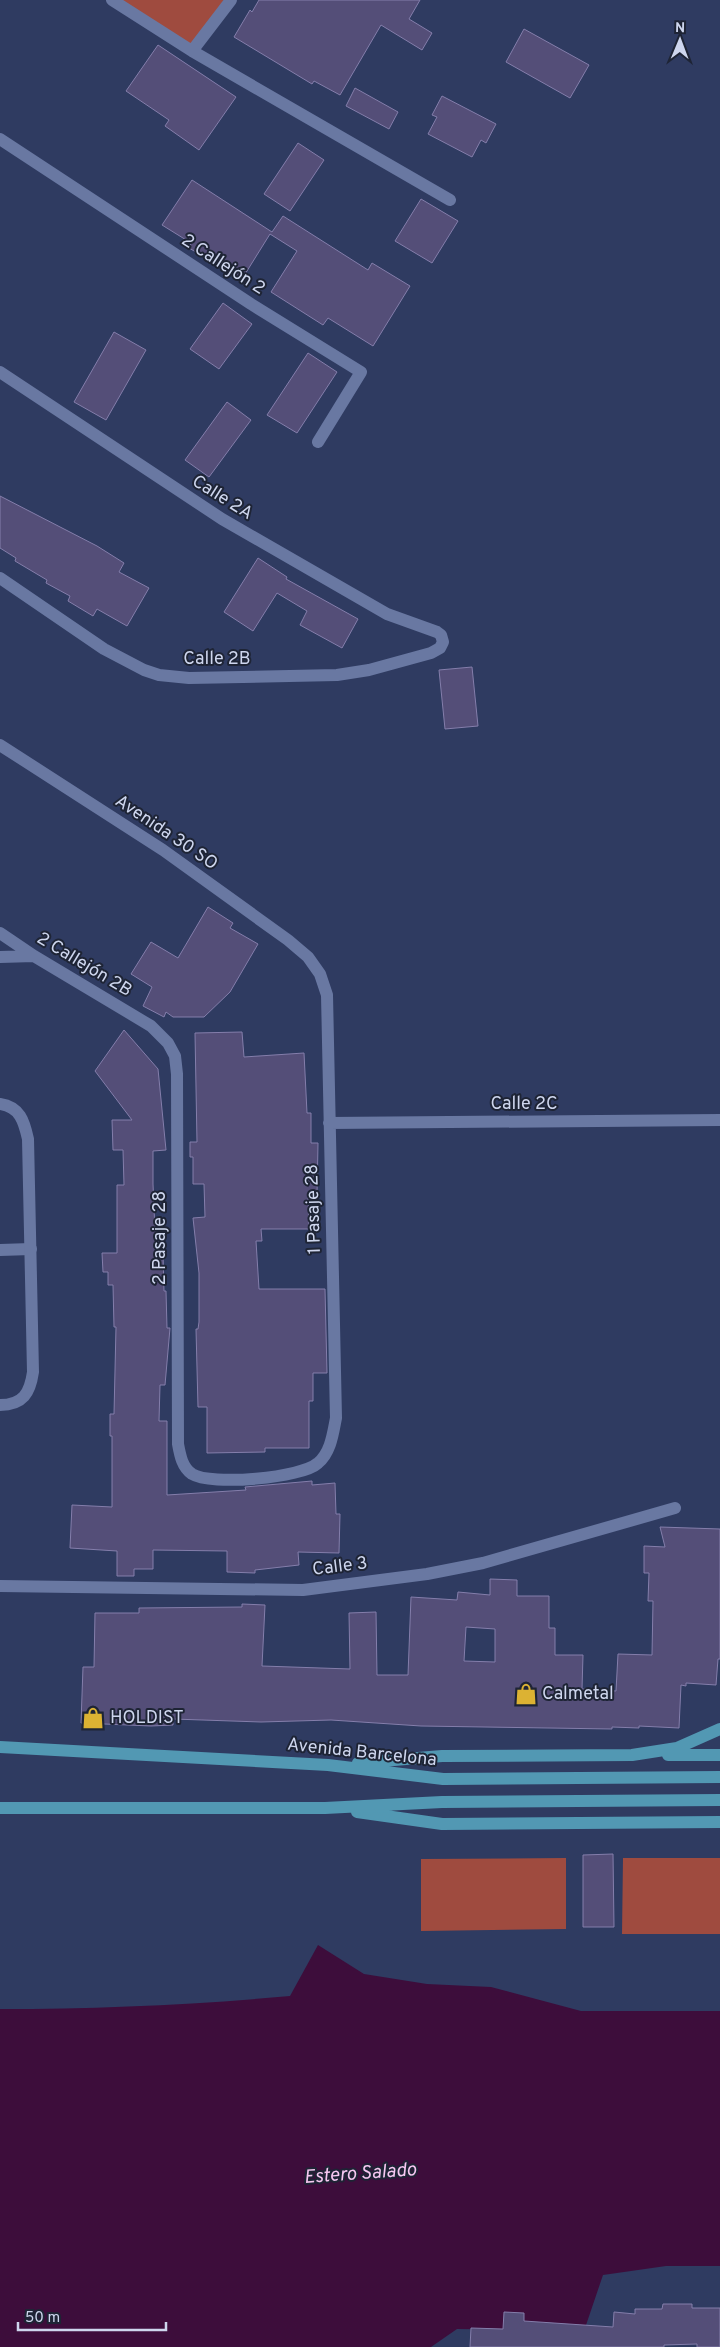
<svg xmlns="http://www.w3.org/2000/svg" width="720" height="2347" viewBox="0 0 720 2347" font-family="Overpass,sans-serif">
	<rect width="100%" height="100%" fill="#2f3b61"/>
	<path fill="#9f4b3f" d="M 115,0 L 224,0 L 192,51 Z
		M 566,1858 L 566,1929 L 421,1931 L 421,1859 Z
		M 623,1858 L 720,1858 L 720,1934 L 622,1934 Z"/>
	<path fill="#3d0d3b" d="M 318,1945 L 364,1974 L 427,1984 L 491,1987 L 581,2011 L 720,2011 L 720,2266 L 666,2266 L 603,2275 L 584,2331 L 457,2329 L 431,2347 L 0,2347 L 0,2009 C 97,2009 193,2005 290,1996 Z"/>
	<path fill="#544e78" stroke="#847eab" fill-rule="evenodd" d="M 259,0 L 420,0 L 409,19 L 432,33 L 422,50 L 381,25 L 340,95 L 314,81 L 312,84 L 234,37 L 250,10 L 252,12 Z
		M 524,29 L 589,65 L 570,98 L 506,62 Z
		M 158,45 L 236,97 L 199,150 L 165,126 L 169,120 L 126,91 Z
		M 355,88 L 398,112 L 389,129 L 346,106 Z
		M 442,96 L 496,124 L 486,143 L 481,140 L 472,157 L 428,134 L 437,117 L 432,115 Z
		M 298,143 L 324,160 L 290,211 L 264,194 Z
		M 192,180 L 272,232 L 283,216 L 368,270 L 372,263 L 410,286 L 373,346 L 328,318 L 323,325 L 271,292 L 297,251 L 270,234 L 242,279 L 189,248 L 191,243 L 162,225 Z
		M 421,199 L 458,221 L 432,263 L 395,241 Z
		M 223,303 L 252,324 L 219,369 L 190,349 Z
		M 114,332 L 146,350 L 106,420 L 74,402 Z
		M 308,353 L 337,372 L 297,433 L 267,415 Z
		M 227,402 L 251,420 L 209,477 L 185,460 Z
		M 0,496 L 97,546 L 124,563 L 119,572 L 149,588 L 127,626 L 97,609 L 93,616 L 68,601 L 70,596 L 46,583 L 47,580 L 15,561 L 16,558 L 0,548 Z
		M 258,558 L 287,577 L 286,579 L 358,619 L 342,648 L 300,625 L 307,611 L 277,593 L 253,631 L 224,612 Z
		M 472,667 L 478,726 L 445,729 L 439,670 Z
		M 208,907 L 233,923 L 230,928 L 258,944 L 230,992 L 204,1017 L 173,1017 L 166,1012 L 164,1017 L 143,1006 L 152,987 L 131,974 L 151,942 L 178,958 Z
		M 124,1030 L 158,1069 L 166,1150 L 153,1151 L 153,1184 L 155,1231 L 159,1231 L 160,1254 L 163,1254 L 164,1291 L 166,1291 L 167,1328 L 170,1328 L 165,1385 L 160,1385 L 159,1421 L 167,1421 L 167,1495 L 246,1490 L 245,1487 L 312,1481 L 312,1485 L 335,1483 L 336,1514 L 340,1514 L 339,1553 L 298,1552 L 299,1565 L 255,1570 L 255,1573 L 227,1572 L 227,1551 L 153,1550 L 153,1569 L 134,1569 L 134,1576 L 117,1576 L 117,1551 L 70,1548 L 72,1505 L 112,1507 L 112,1436 L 110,1436 L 110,1414 L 114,1414 L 116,1327 L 114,1327 L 113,1285 L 108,1285 L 108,1272 L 103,1272 L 102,1253 L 117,1253 L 117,1185 L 124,1185 L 123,1150 L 113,1150 L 112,1120 L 132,1120 L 95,1071 Z
		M 242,1032 L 244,1057 L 304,1053 L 307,1113 L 311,1113 L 311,1143 L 318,1143 L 317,1196 L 308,1196 L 309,1229 L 261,1229 L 262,1241 L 256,1241 L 259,1289 L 325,1289 L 327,1373 L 313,1373 L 313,1401 L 309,1401 L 309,1448 L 265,1448 L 265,1452 L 207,1453 L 207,1407 L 198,1407 L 196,1329 L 198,1329 L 199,1322 L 199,1273 L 193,1218 L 205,1217 L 204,1184 L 193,1184 L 193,1157 L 190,1157 L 190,1142 L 197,1142 L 195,1033 Z
		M 660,1527 L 720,1529 L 720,1659 L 718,1659 L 716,1685 L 686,1683 L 686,1686 L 681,1685 L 679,1728 L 639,1726 L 639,1728 L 612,1727 L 612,1729 L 421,1726 L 331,1720 L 261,1722 L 173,1719 L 173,1725 L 151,1726 L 81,1723 L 83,1667 L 94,1667 L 95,1613 L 139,1613 L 139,1608 L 242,1607 L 242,1604 L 265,1605 L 262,1666 L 350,1669 L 349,1613 L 376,1612 L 377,1675 L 408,1675 L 411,1597 L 457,1600 L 458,1592 L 490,1595 L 490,1579 L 517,1580 L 517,1596 L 549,1596 L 549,1628 L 555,1628 L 555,1655 L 583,1655 L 582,1689 L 616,1691 L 618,1654 L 652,1655 L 653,1601 L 648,1601 L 649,1573 L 644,1573 L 644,1546 L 665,1547 ZM 466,1627 L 495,1629 L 495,1662 L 464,1661 Z
		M 613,1854 L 614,1927 L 583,1927 L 583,1855 Z
		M 663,2304 L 692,2304 L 692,2308 L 720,2308 L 720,2347 L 697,2347 L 697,2344 L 664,2345 L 664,2347 L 470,2347 L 471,2328 L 503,2329 L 504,2312 L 524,2313 L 524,2321 L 613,2327 L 614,2312 L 635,2314 L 635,2309 L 662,2309 Z"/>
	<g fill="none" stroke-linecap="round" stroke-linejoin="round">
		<path stroke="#6978a2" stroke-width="12" d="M 0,1250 L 31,1249"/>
		<path stroke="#6978a2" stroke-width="12" d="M 112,0 L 192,51 L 450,200
			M 192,51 L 231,0
			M 0,139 L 251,304 L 361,372 L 318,442
			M 0,372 L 222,519 L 387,614 L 437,632 L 441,635 L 443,642 L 440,648 L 431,653 L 369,670 L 337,675 L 189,678 L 159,675 L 144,670 L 104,649 L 0,578
			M 0,745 L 163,850 L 288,940 L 308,957 L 320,974 L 327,995 L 336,1418 C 333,1433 331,1452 318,1463 C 302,1478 211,1486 192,1474 C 182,1467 180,1455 178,1444 L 177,1074 L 175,1056 L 168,1043 L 151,1026 L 34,956 L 0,933
			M 0,957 L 34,956
			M 0,1104 C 20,1107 24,1121 28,1139 L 33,1372 C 30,1393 23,1405 0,1405
			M 329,1123 L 720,1120
			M 0,1586 L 303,1590 L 427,1574 L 483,1563 L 675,1508"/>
		<path stroke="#5298b3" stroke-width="12" d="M 0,1747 L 328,1765 L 443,1779 L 720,1777
			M 668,1755 L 720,1755
			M 358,1763 L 442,1756 L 632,1755 L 677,1748 L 720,1729
			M 0,1808 L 325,1808 L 442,1802 L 720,1800
			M 357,1812 L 442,1824 L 720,1822"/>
	</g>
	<defs>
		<g id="shop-bare" transform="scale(1.725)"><path d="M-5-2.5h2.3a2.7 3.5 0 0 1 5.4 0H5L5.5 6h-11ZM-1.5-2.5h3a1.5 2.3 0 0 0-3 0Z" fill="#dcb233" stroke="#1e2435" stroke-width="2.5" paint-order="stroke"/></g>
	</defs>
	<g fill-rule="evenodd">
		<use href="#shop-bare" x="526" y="1694"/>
		<use href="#shop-bare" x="93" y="1718"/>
	</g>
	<g text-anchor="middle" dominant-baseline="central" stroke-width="4" stroke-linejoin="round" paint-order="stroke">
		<g font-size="18" fill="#ced6ee" stroke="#1e2435">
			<text transform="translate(223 265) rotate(33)">2 Callejón 2</text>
			<text transform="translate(222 498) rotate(32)">Calle 2A</text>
			<text x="217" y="659">Calle 2B</text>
			<text transform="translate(166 833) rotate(34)">Avenida 30 SO</text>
			<text transform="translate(84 965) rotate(31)">2 Callejón 2B</text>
			<text x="524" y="1104">Calle 2C</text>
			<text transform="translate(314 1209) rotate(-92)">1 Pasaje 28</text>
			<text transform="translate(160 1238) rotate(-90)">2 Pasaje 28</text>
			<text transform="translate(340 1567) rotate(-7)">Calle 3</text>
			<text transform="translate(362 1753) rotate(6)">Avenida Barcelona</text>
		</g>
		<g font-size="18" fill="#ced6ee" stroke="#1e2435" text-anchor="start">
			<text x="542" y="1694">Calmetal</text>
			<text x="110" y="1718">HOLDIST</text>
		</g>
		<g font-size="19" font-style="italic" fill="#f7c8f2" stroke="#1e2435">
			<text transform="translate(360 2174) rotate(-4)">Estero Salado</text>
		</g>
	</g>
	<g transform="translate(680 40) rotate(1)" stroke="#1e2435" stroke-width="4" paint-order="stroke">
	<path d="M0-4L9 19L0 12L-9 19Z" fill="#ced6ee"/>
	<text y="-8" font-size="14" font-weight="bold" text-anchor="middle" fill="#ced6ee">N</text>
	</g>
	<path d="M18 2322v8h148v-8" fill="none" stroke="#ced6ee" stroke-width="2.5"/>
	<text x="25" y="2322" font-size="15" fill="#ced6ee" stroke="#1e2435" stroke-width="4" paint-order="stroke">50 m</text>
</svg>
